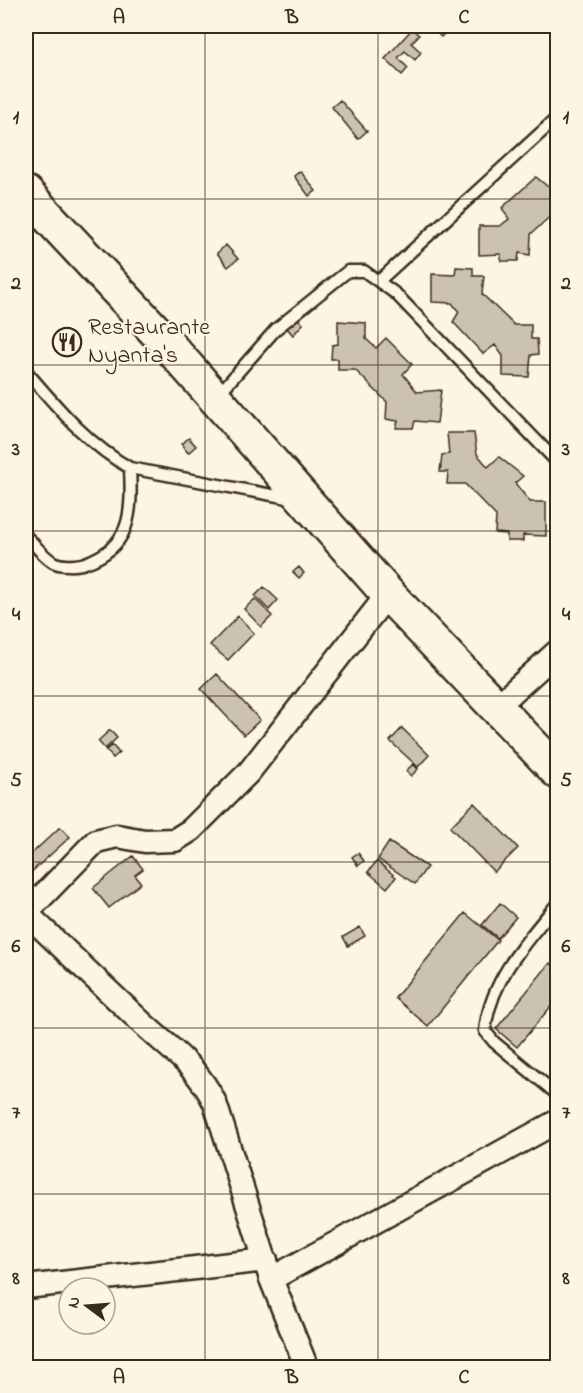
<svg xmlns="http://www.w3.org/2000/svg" width="583" height="1393" viewBox="0 0 583 1393" font-family="'Indie Flower',sans-serif">
	<rect width="100%" height="100%" fill="#fcf5e5"/>
	<filter id="ink" filterUnits="userSpaceOnUse"><feTurbulence type="fractalNoise" baseFrequency=".0167" numOctaves="2"/><feDisplacementMap in="SourceGraphic" scale="12" xChannelSelector="R" yChannelSelector="G"/><feConvolveMatrix kernelMatrix="1 2 1 2 8 2 1 2 1" color-interpolation-filters="sRGB"/></filter>
	<g filter="url(#ink)">
		<path fill="#ccc2b3" stroke="#3b2a1e" stroke-width="1.5" d="M 430,26 L 452,26 L 441,37 Z
			M 412,29 L 419,35 L 411,43 L 421,52 L 415,60 L 405,51 L 398,58 L 408,68 L 402,75 L 385,59 Z
			M 340,100 L 367,131 L 358,139 L 332,107 Z
			M 300,171 L 316,191 L 309,196 L 294,176 Z
			M 536,177 L 547,186 L 558,177 L 558,209 L 531,234 L 530,255 L 519,253 L 518,261 L 501,261 L 501,254 L 479,255 L 479,226 L 500,226 L 509,219 L 502,208 Z
			M 226,245 L 238,259 L 228,267 L 217,253 Z
			M 456,267 L 473,268 L 473,276 L 484,276 L 482,294 L 514,325 L 531,325 L 531,339 L 537,339 L 538,354 L 531,355 L 529,377 L 503,376 L 503,356 L 495,345 L 483,354 L 453,322 L 459,312 L 452,303 L 432,302 L 432,274 L 455,275 Z
			M 296,317 L 303,324 L 293,335 L 286,327 Z
			M 338,321 L 366,323 L 366,339 L 376,348 L 386,338 L 412,364 L 403,374 L 417,392 L 441,390 L 437,423 L 415,421 L 413,428 L 396,428 L 398,421 L 386,419 L 387,402 L 355,370 L 338,370 L 338,359 L 331,359 L 332,345 L 338,344 Z
			M 554,396 L 558,396 L 558,415 L 553,415 Z
			M 447,433 L 474,433 L 477,454 L 488,467 L 499,457 L 523,476 L 515,483 L 530,502 L 546,502 L 546,536 L 523,535 L 523,541 L 507,541 L 507,534 L 495,533 L 496,516 L 465,484 L 447,484 L 448,472 L 440,472 L 442,455 L 449,454 Z
			M 189,438 L 196,446 L 188,453 L 181,444 Z
			M 299,567 L 304,573 L 299,578 L 293,572 Z
			M 264,587 L 278,600 L 269,610 L 255,596 Z
			M 255,599 L 272,616 L 261,627 L 244,609 Z
			M 238,616 L 254,633 L 228,660 L 210,645 Z
			M 217,674 L 260,720 L 244,735 L 201,689 Z
			M 402,728 L 429,755 L 418,767 L 390,741 Z
			M 110,730 L 117,738 L 105,749 L 98,741 Z
			M 112,745 L 119,753 L 113,758 L 106,750 Z
			M 413,764 L 418,769 L 411,776 L 406,771 Z
			M 474,803 L 518,848 L 494,872 L 450,827 Z
			M 60,827 L 70,837 L 28,875 L 26,859 Z
			M 389,842 L 427,867 L 415,884 L 378,859 Z
			M 358,853 L 364,861 L 358,866 L 352,857 Z
			M 133,856 L 143,869 L 135,875 L 141,883 L 109,908 L 93,888 Z
			M 377,861 L 396,877 L 387,888 L 368,872 Z
			M 500,903 L 516,917 L 498,938 L 482,925 Z
			M 465,913 L 498,940 L 428,1026 L 395,998 Z
			M 360,927 L 365,936 L 348,946 L 343,937 Z
			M 550,963 L 558,969 L 558,998 L 517,1047 L 496,1029 Z"/>
		<g fill="none" stroke-linecap="round" stroke-linejoin="round">
			<g stroke="#3b2a1e" stroke-width="15">
				<path id="service" d="M 380,280 L 558,117
					M 26,371 C 58,408 87,444 130,468 L 293,499
					M 217,396 L 276,329 L 348,271 L 364,271 L 396,294 L 558,463
					M 26,536 C 34,544 43,556 53,562 C 60,566 77,566 85,563 C 132,547 132,512 130,468
					M 558,903 C 527,940 490,980 485,1031 L 494,1042 L 558,1095"/>
			</g>
			<g stroke="#3b2a1e" stroke-width="27">
				<path id="minor" d="M 495,708 L 558,651
					M 26,913 C 64,949 102,985 141,1022 C 170,1049 197,1066 215,1103 L 271,1279 L 307,1368
					M 26,913 L 96,841 L 117,836 L 145,841 L 175,840 L 191,830 L 249,772 L 388,594
					M 271,1279 L 558,1121
					M 26,1287 L 266,1260"/>
			</g>
			<g stroke="#3b2a1e" stroke-width="38">
				<path id="primary" d="M 26,193 L 162,338 L 388,594 L 558,772"/>
			</g>
			<use href="#service" stroke="#fcf5e5" stroke-width="10"/>
			<use href="#minor" stroke="#fcf5e5" stroke-width="22"/>
			<use href="#primary" stroke="#fcf5e5" stroke-width="33"/>
		</g>
	</g>
	<path fill="none" stroke="#3b2a1e" stroke-width="1.5" stroke-opacity="0.55" d="M 205,26 L 205,1368M 378,26 L 378,1368M 26,199 L 558,199M 26,365 L 558,365M 26,531 L 558,531M 26,696 L 558,696M 26,862 L 558,862M 26,1028 L 558,1028M 26,1194 L 558,1194"/>
	<defs>
		<g id="restaurant-ring" transform="scale(1.5)"><circle r="9.5" fill="#fcf5e5" stroke="#3b2a1e" stroke-width="1.5"/><path d="M-5-6h1v4h1v-4h1v4h1v-4h1v5L-1.5 .5V6h-2V.5L-5-1ZM5-6V6H3V1.5H1.5Q1.5-4 5-6Z" fill="#3b2a1e"/></g>
	</defs>
	<g fill-rule="evenodd">
		<use href="#restaurant-ring" x="67" y="342"/>
	</g>
	<g text-anchor="middle" dominant-baseline="central" stroke-width="4.5" stroke-linejoin="round" paint-order="stroke">
		<g font-size="24" fill="#3b2a1e" stroke="#fcf5e5" text-anchor="start">
			<text x="88" y="328">Restaurante<tspan x="88" dy="28">Nyanta's</tspan></text>
		</g>
	</g>
	<rect width="583" height="1393" fill="none" stroke="#fcf5e5" stroke-width="66"/>
	<g transform="translate(87 1306) rotate(286)"><circle r="28" fill="#fcf5e5" stroke="#afa495" stroke-width="1.5"/>
	<path d="M0-4.5L10 22L0 15L-10 22Z" fill="#3b2a1e"/>
	<text y="-9" font-size="16" font-weight="bold" text-anchor="middle" fill="#3b2a1e">N</text>
	</g>
	<rect x="33" y="33" width="517" height="1327" fill="none" stroke="#3b2a1e" stroke-width="2"/>
	<g font-size="20" text-anchor="middle" font-weight="bold" fill="#3b2a1e">
		<text x="119" y="23">A</text>
		<text x="292" y="23">B</text>
		<text x="464" y="23">C</text>
		<text x="16" y="123">1</text>
		<text x="566" y="123">1</text>
		<text x="16" y="289">2</text>
		<text x="566" y="289">2</text>
		<text x="16" y="455">3</text>
		<text x="566" y="455">3</text>
		<text x="16" y="620">4</text>
		<text x="566" y="620">4</text>
		<text x="16" y="786">5</text>
		<text x="566" y="786">5</text>
		<text x="16" y="952">6</text>
		<text x="566" y="952">6</text>
		<text x="16" y="1118">7</text>
		<text x="566" y="1118">7</text>
		<text x="16" y="1284">8</text>
		<text x="566" y="1284">8</text>
		<text x="119" y="1383">A</text>
		<text x="292" y="1383">B</text>
		<text x="464" y="1383">C</text>
	</g>
</svg>
